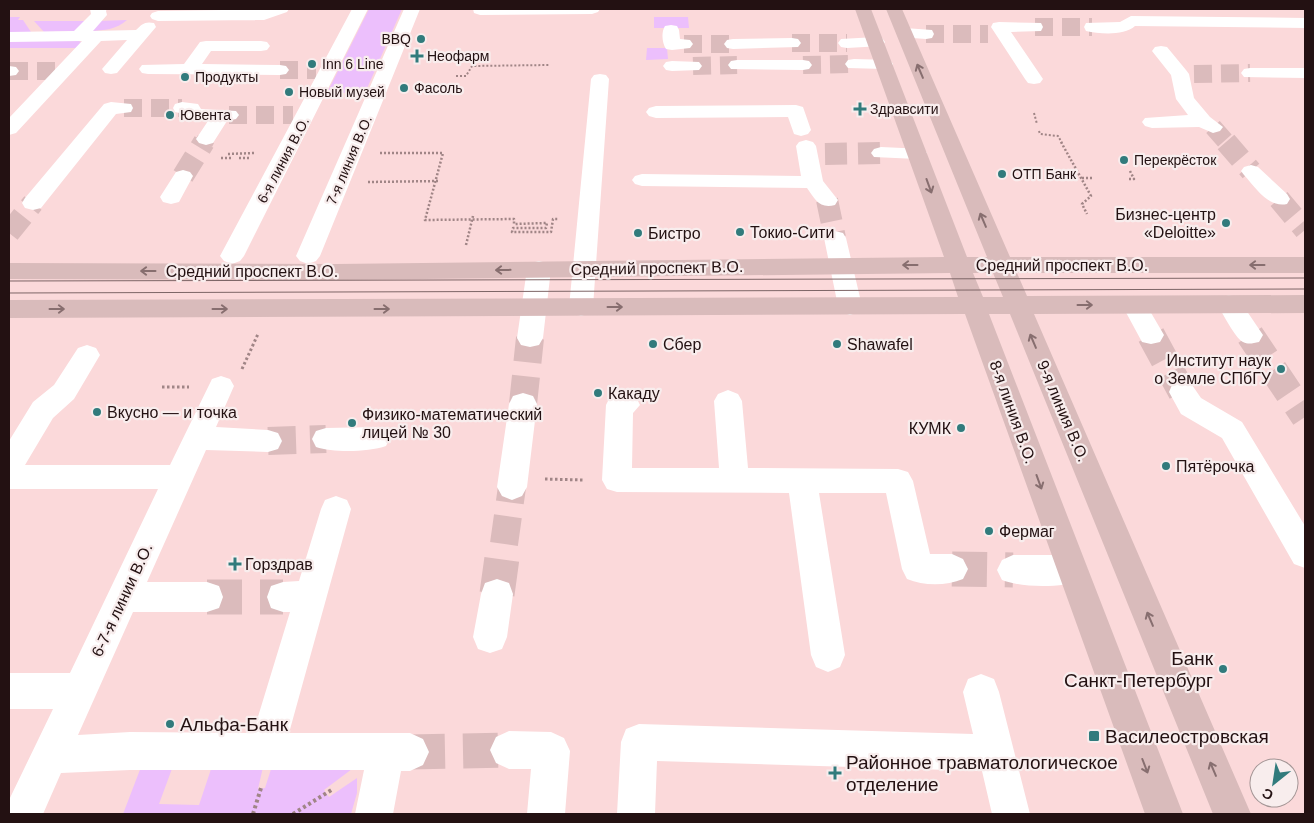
<svg xmlns="http://www.w3.org/2000/svg" width="1314" height="823" viewBox="0 0 1314 823" font-family="Arial,sans-serif">
	<rect width="100%" height="100%" fill="#fbd9da"/>
	<path fill="#ecbffc" d="M 369,9 L 402,9 L 365,93 L 327,93 Z
		M 9,17 L 20,17 L 18,20 L 23,20 L 31,32 L 9,32 Z
		M 654,17 L 688,17 L 689,28 L 654,28 Z
		M 127,20 C 116,30 104,30 91,31 L 98,21 Z
		M 34,21 L 87,21 L 76,31 L 44,32 Z
		M 74,39 L 81,42 L 77,48 L 9,48 L 9,40 Z
		M 647,48 L 667,48 L 668,59 L 646,60 Z
		M 173,766 L 159,804 L 199,805 L 212,766 L 263,767 L 258,789 L 265,788 L 272,766 L 352,769 L 324,790 L 329,797 L 357,778 L 357,793 L 351,814 L 123,814 L 141,767 Z"/>
	<g fill="none" stroke-linecap="round" stroke-linejoin="round">
		<path stroke="#dbbbbc" stroke-width="18" stroke-dasharray="18 9" stroke-linecap="butt" d="M 1035,27 L 1092,27
			M 926,34 L 988,34
			M 792,43 L 847,43
			M 684,44 L 733,44
			M 803,65 L 854,64
			M 693,66 L 737,65
			M 280,70 L 316,70
			M 10,71 L 57,71
			M 1194,74 L 1250,73
			M 124,108 L 182,108
			M 229,115 L 293,115
			M 1213,127 L 1227,143
			M 204,143 L 206,139"/>
		<path stroke="#dbbbbc" stroke-width="22" stroke-dasharray="22 11" stroke-linecap="butt" d="M 1226,142 L 1251,171
			M 825,154 L 881,153
			M 183,176 L 204,142
			M 1279,199 L 1305,230
			M 827,200 L 835,238
			M 9,233 L 33,203"/>
		<path stroke="#dbbbbc" stroke-width="28" stroke-dasharray="28 14" stroke-linecap="butt" d="M 1151,335 L 1182,392
			M 1250,335 L 1305,417
			M 523,404 L 530,338
			M 268,441 L 326,439
			M 504,544 L 512,487"/>
		<path stroke="#dbbbbc" stroke-width="35" stroke-dasharray="35 18" stroke-linecap="butt" d="M 952,569 L 1013,570
			M 497,594 L 504,543
			M 207,597 L 283,597
			M 410,752 L 509,750"/>
		<path stroke="#a08586" stroke-width="2" stroke-dasharray="2 2" stroke-linecap="butt" d="M 456,76 L 466,76 L 472,66 L 549,65
			M 1034,113 L 1037,124
			M 1039,131 L 1040,134 L 1058,136 L 1062,143"/>
		<path stroke="#a08586" stroke-width="2.5" stroke-dasharray="2 2" stroke-linecap="butt" d="M 1061,142 L 1091,196 L 1082,204 L 1087,214
			M 380,153 L 443,153 L 425,220 L 514,219 L 514,224 L 547,223 L 546,228 L 513,228 L 512,232 L 551,232 L 553,219 L 559,219
			M 228,154 L 254,153
			M 221,158 L 231,158
			M 239,158 L 251,158
			M 1082,178 L 1092,178
			M 1129,179 L 1134,179 L 1130,171
			M 368,182 L 440,181
			M 466,245 L 473,216"/>
		<path stroke="#a08586" stroke-width="3" stroke-dasharray="2.5 2.5" stroke-linecap="butt" d="M 242,369 L 258,334
			M 162,387 L 189,387
			M 545,479 L 584,480"/>
		<path stroke="#a08586" stroke-width="4" stroke-dasharray="3 3" stroke-linecap="butt" d="M 253,814 L 261,788
			M 293,814 L 333,789"/>
		<path fill="#fff" fill-rule="evenodd" d="M 90,9 L 107,9 L 106,11 L 107,15 L 93,31 L 136,30 C 142,24 145,21 154,23 L 156,27 L 117,73 L 111,74 L 105,73 L 102,69 L 127,40 L 101,41 L 16,133 L 9,135 L 9,118 L 82,41 L 9,42 L 9,32 L 74,31 L 91,14 Z
			M 289,9 L 287,12 L 264,20 L 158,21 L 152,19 L 150,16 L 152,13 L 158,11 Z
			M 352,9 L 368,9 L 244,256 L 240,261 L 232,264 L 224,261 L 220,256 Z
			M 404,9 L 420,9 L 320,256 L 316,261 L 308,264 L 300,261 L 296,256 Z
			M 473,9 L 600,9 L 598,12 L 592,14 L 480,15 L 474,13 Z
			M 1131,16 L 1305,18 L 1305,28 L 1135,26 C 1124,36 1100,34 1086,31 L 1084,27 L 1086,23 L 1120,22 Z
			M 999,22 L 1041,23 L 1043,27 L 1041,31 L 1011,32 L 1043,79 L 1040,83 L 1034,84 L 1028,83 L 1025,79 L 991,27 L 993,23 Z
			M 671,25 L 677,26 L 679,30 L 680,39 L 690,40 L 693,44 L 690,48 L 672,50 L 666,49 C 662,43 661,32 665,26 Z
			M 905,28 L 932,30 L 934,34 L 932,38 L 926,39 L 899,37 L 897,33 L 899,29 Z
			M 876,37 L 882,38 L 885,42 L 882,46 L 847,48 L 841,47 L 838,43 L 841,39 Z
			M 792,38 L 798,39 L 801,43 L 798,47 L 733,49 L 727,48 L 724,44 L 727,40 L 733,39 Z
			M 206,41 L 261,41 L 267,42 L 270,46 L 267,50 L 261,51 L 211,51 L 202,64 L 280,65 L 286,66 L 289,70 L 286,74 L 280,75 L 148,74 L 142,73 L 139,69 L 142,65 L 184,64 L 200,42 Z
			M 1161,46 L 1167,47 L 1186,70 L 1189,74 L 1194,98 L 1210,117 L 1223,127 L 1220,131 L 1213,133 L 1199,127 L 1152,128 L 1145,126 L 1142,122 L 1145,118 L 1188,115 L 1176,99 L 1171,75 L 1152,51 L 1155,47 Z
			M 854,59 L 890,60 L 893,64 L 890,68 L 884,69 L 848,68 L 845,64 L 848,60 Z
			M 737,60 L 803,60 L 809,61 L 812,65 L 809,69 L 803,70 L 731,69 L 728,65 L 731,61 Z
			M 672,61 L 699,62 L 702,66 L 699,70 L 672,71 L 666,70 L 663,66 L 666,62 Z
			M 9,66 L 16,67 L 19,71 L 16,75 L 9,76 Z
			M 1250,68 L 1305,68 L 1305,78 L 1244,77 L 1241,73 L 1244,69 Z
			M 600,74 L 606,75 L 609,79 L 593,307 L 590,313 L 581,316 L 572,313 L 569,307 L 591,79 L 594,75 Z
			M 111,102 L 131,104 L 133,108 L 131,112 L 116,114 L 41,208 L 33,210 L 25,208 L 22,203 L 25,198 L 104,104 Z
			M 182,102 L 198,104 L 201,109 L 236,111 L 239,115 L 236,119 L 227,121 L 213,143 L 206,145 L 199,143 L 196,139 L 208,121 L 187,119 L 184,114 L 175,112 L 173,108 L 175,104 Z
			M 796,105 L 803,107 L 811,130 L 808,134 L 801,136 L 794,134 L 788,117 L 656,118 L 649,116 L 646,112 L 649,108 L 656,106 Z
			M 806,140 L 813,142 L 816,146 L 823,181 L 838,200 L 835,205 C 819,209 815,199 807,188 L 642,186 L 635,184 L 632,180 L 635,176 L 642,174 L 801,176 L 796,146 L 799,142 Z
			M 881,147 L 924,149 L 927,153 L 924,157 L 917,159 L 874,157 L 871,153 L 874,149 Z
			M 1251,165 L 1258,167 L 1287,194 L 1290,199 L 1287,204 C 1268,208 1256,188 1244,175 L 1241,171 L 1244,167 Z
			M 183,170 L 190,172 L 193,176 L 179,202 L 171,204 L 163,202 L 160,197 L 176,172 Z
			M 835,231 L 843,233 L 846,238 L 862,306 L 859,312 L 850,315 L 841,312 L 838,306 L 824,238 L 827,233 Z
			M 539,261 L 547,263 L 551,269 L 543,338 L 539,345 L 530,347 L 521,345 L 517,338 L 527,269 L 531,263 Z
			M 1229,295 L 1238,298 L 1263,335 L 1259,342 C 1253,343 1249,345 1243,342 C 1235,338 1222,312 1217,304 L 1220,298 Z
			M 1134,296 L 1143,299 L 1164,335 L 1160,342 L 1151,344 L 1142,342 L 1122,305 L 1125,299 Z
			M 87,345 L 96,348 L 100,355 L 74,399 L 53,418 L 25,465 L 170,465 L 212,379 L 221,376 L 230,379 L 234,386 L 216,427 L 268,430 L 278,433 L 282,441 L 278,449 L 268,452 L 206,450 L 147,582 L 207,582 L 219,586 L 223,597 L 219,608 L 207,612 L 133,612 L 78,735 L 130,732 L 253,733 L 290,612 L 283,612 L 271,608 L 267,597 L 271,586 L 283,582 L 299,581 L 321,509 L 325,500 L 336,496 L 347,500 L 351,509 L 289,733 L 410,733 L 423,739 L 429,752 L 423,765 L 410,771 L 401,771 L 393,814 L 355,814 L 364,770 L 130,770 L 61,773 L 43,814 L 9,814 L 9,800 L 53,709 L 9,709 L 9,673 L 70,673 L 158,489 L 9,489 L 9,441 L 33,402 L 54,385 L 78,348 Z
			M 1182,382 L 1192,385 L 1201,398 L 1242,422 L 1305,526 L 1305,568 L 1294,564 L 1222,438 L 1181,414 L 1169,392 L 1172,385 Z
			M 728,390 L 738,394 L 742,401 L 748,468 L 898,469 L 908,472 L 913,481 L 930,554 L 952,554 L 963,559 L 968,569 L 963,579 C 946,586 924,586 907,579 L 902,569 L 886,493 L 819,493 L 845,655 L 840,667 L 828,672 L 816,667 L 811,655 L 789,493 L 617,492 L 607,489 L 602,480 L 606,405 L 610,397 L 620,394 L 636,397 L 640,405 L 633,413 L 632,468 L 719,468 L 714,401 L 718,394 Z
			M 523,393 L 533,396 L 537,404 L 527,487 L 522,496 L 512,500 L 502,496 L 497,487 L 509,404 L 513,396 Z
			M 376,427 L 386,430 L 390,438 L 386,446 C 368,452 334,453 316,447 L 312,439 L 316,431 L 326,428 Z
			M 1013,555 L 1072,555 L 1083,560 L 1088,570 L 1083,580 C 1063,588 1022,588 1002,580 L 997,570 L 1002,560 Z
			M 497,579 L 509,583 L 513,594 L 507,637 L 502,649 L 490,653 L 478,649 L 473,637 L 481,594 L 485,583 Z
			M 981,674 L 994,679 L 999,692 L 1030,814 L 992,814 L 982,771 L 657,761 L 655,814 L 617,814 L 621,742 L 626,729 L 639,724 L 973,734 L 963,692 L 968,679 Z
			M 509,731 L 551,732 L 564,738 L 570,751 L 565,814 L 527,814 L 531,769 L 509,769 L 496,763 L 490,750 L 496,737 Z"/>
		<path fill="#d9bbbb" fill-rule="evenodd" d="M 855,9 L 871,9 L 967,257 L 987,257 L 886,9 L 902,9 L 1010,257 L 1305,257 L 1305,273 L 1017,273 L 1027,296 L 1305,295 L 1305,313 L 1034,314 L 1251,814 L 1213,814 L 1010,314 L 989,314 L 1183,814 L 1145,814 L 965,314 L 9,318 L 9,300 L 958,297 L 950,273 L 336,280 L 9,279 L 9,263 L 336,264 L 944,257 ZM 973,273 L 993,273 L 1003,297 L 983,297 Z"/>
		<path stroke="#7d6566" stroke-width="1" d="M 9,281 L 1305,278
			M 9,293 L 1305,289"/>
	</g>
	<defs><path id="oneway-shaft" d="M-6 0H5M1.5-3L5.5 0L1.5 3" fill="none" stroke-width="1.6" stroke-linecap="round" stroke-linejoin="round" transform="scale(1.25)"/></defs>
	<g stroke="#876e6f">
		<use href="#oneway-shaft" transform="translate(920 71) rotate(-113)"/>
		<use href="#oneway-shaft" transform="translate(929 186) rotate(70)"/>
		<use href="#oneway-shaft" transform="translate(983 220) rotate(-113)"/>
		<use href="#oneway-shaft" transform="translate(910 265) rotate(180)"/>
		<use href="#oneway-shaft" transform="translate(1257 265) rotate(180)"/>
		<use href="#oneway-shaft" transform="translate(503 270) rotate(179)"/>
		<use href="#oneway-shaft" transform="translate(148 271) rotate(-180)"/>
		<use href="#oneway-shaft" transform="translate(1085 305)"/>
		<use href="#oneway-shaft" transform="translate(615 307)"/>
		<use href="#oneway-shaft" transform="translate(57 309)"/>
		<use href="#oneway-shaft" transform="translate(220 309)"/>
		<use href="#oneway-shaft" transform="translate(382 309)"/>
		<use href="#oneway-shaft" transform="translate(1033 341) rotate(-113)"/>
		<use href="#oneway-shaft" transform="translate(1039 482) rotate(70)"/>
		<use href="#oneway-shaft" transform="translate(1150 619) rotate(-113)"/>
		<use href="#oneway-shaft" transform="translate(1145 766) rotate(69)"/>
		<use href="#oneway-shaft" transform="translate(1213 769) rotate(-113)"/>
	</g>
	<g fill="#317b7c" stroke="#f8eded" stroke-width="2">
		<circle cx="421" cy="39" r="5"/>
		<path d="M414.5 48.5h5v5h5v5h-5v5h-5v-5h-5v-5h5z"/>
		<circle cx="312" cy="64" r="5"/>
		<circle cx="185" cy="77" r="5"/>
		<circle cx="404" cy="88" r="5"/>
		<circle cx="289" cy="92" r="5"/>
		<path d="M857.5 101.5h5v5h5v5h-5v5h-5v-5h-5v-5h5z"/>
		<circle cx="170" cy="115" r="5"/>
		<circle cx="1124" cy="160" r="5"/>
		<circle cx="1002" cy="174" r="5"/>
		<circle cx="1226" cy="223" r="5"/>
		<circle cx="740" cy="232" r="5"/>
		<circle cx="638" cy="233" r="5"/>
		<circle cx="653" cy="344" r="5"/>
		<circle cx="837" cy="344" r="5"/>
		<circle cx="1281" cy="369" r="5"/>
		<circle cx="598" cy="393" r="5"/>
		<circle cx="97" cy="412" r="5"/>
		<circle cx="352" cy="423" r="5"/>
		<circle cx="961" cy="428" r="5"/>
		<circle cx="1166" cy="466" r="5"/>
		<circle cx="989" cy="531" r="5"/>
		<path d="M232.5 556.5h5v5h5v5h-5v5h-5v-5h-5v-5h5z"/>
		<circle cx="1223" cy="669" r="5"/>
		<circle cx="170" cy="724" r="5"/>
		<rect x="1088" y="730" width="12" height="12" rx="2.5"/>
		<path d="M832.5 765.5h5v5h5v5h-5v5h-5v-5h-5v-5h5z"/>
	</g>
	<g text-anchor="middle" dominant-baseline="central" stroke-width="4.5" stroke-linejoin="round" paint-order="stroke">
		<g font-size="14" fill="#231112" stroke="#f8eded" text-anchor="start">
			<text x="411" y="39" text-anchor="end">BBQ</text>
			<text x="427" y="56">Неофарм</text>
			<text x="322" y="64">Inn 6 Line</text>
			<text x="195" y="77">Продукты</text>
			<text x="414" y="88">Фасоль</text>
			<text x="299" y="92">Новый музей</text>
			<text x="870" y="109">Здравсити</text>
			<text x="180" y="115">Ювента</text>
			<text x="1134" y="160">Перекрёсток</text>
			<text x="1012" y="174">ОТП Банк</text>
		</g>
		<g font-size="14" fill="#231112" stroke="#f8eded">
			<text transform="translate(283 160) rotate(-62)">6-я линия В.О.</text>
			<text transform="translate(349 160) rotate(-67)">7-я линия В.О.</text>
		</g>
		<g font-size="16" fill="#231112" stroke="#f8eded" text-anchor="start">
			<text x="1216" y="214" text-anchor="end">Бизнес-центр<tspan x="1216" dy="18">«Deloitte»</tspan></text>
			<text x="750" y="232">Токио-Сити</text>
			<text x="648" y="233">Бистро</text>
			<text x="663" y="344">Сбер</text>
			<text x="847" y="344">Shawafel</text>
			<text x="1271" y="360" text-anchor="end">Институт наук<tspan x="1271" dy="18">о Земле СПбГУ</tspan></text>
			<text x="608" y="393">Какаду</text>
			<text x="107" y="412">Вкусно — и точка</text>
			<text x="362" y="414">Физико-математический<tspan x="362" dy="18">лицей № 30</tspan></text>
			<text x="951" y="428" text-anchor="end">КУМК</text>
			<text x="1176" y="466">Пятёрочка</text>
			<text x="999" y="531">Фермаг</text>
			<text x="245" y="564">Горздрав</text>
		</g>
		<g font-size="16" fill="#231112" stroke="#f8eded">
			<text x="1062" y="265">Средний проспект В.О.</text>
			<text transform="translate(657 268) rotate(-1)">Средний проспект В.О.</text>
			<text x="252" y="271">Средний проспект В.О.</text>
			<text transform="translate(1063 411) rotate(67)">9-я линия В.О.</text>
			<text transform="translate(1013 412) rotate(70)">8-я линия В.О.</text>
			<text transform="translate(122 600) rotate(-65)">6-7-я линии В.О.</text>
		</g>
		<g font-size="19" fill="#231112" stroke="#f8eded" text-anchor="start">
			<text x="1213" y="658" text-anchor="end">Банк<tspan x="1213" dy="22">Санкт-Петербург</tspan></text>
			<text x="180" y="724">Альфа-Банк</text>
			<text x="1105" y="736">Василеостровская</text>
			<text x="846" y="762">Районное травматологическое<tspan x="846" dy="22">отделение</tspan></text>
		</g>
	</g>
	<rect width="1314" height="823" fill="none" stroke="#231112" stroke-width="20"/>
	<g transform="translate(1274 783) rotate(210)"><circle r="24" fill="#f8eded" stroke="#a39595"/>
	<path d="M0-4L9 19L0 12L-9 19Z" fill="#317b7c"/>
	<text y="-8" font-size="14" font-weight="bold" text-anchor="middle" fill="#231112">С</text>
	</g>
</svg>
